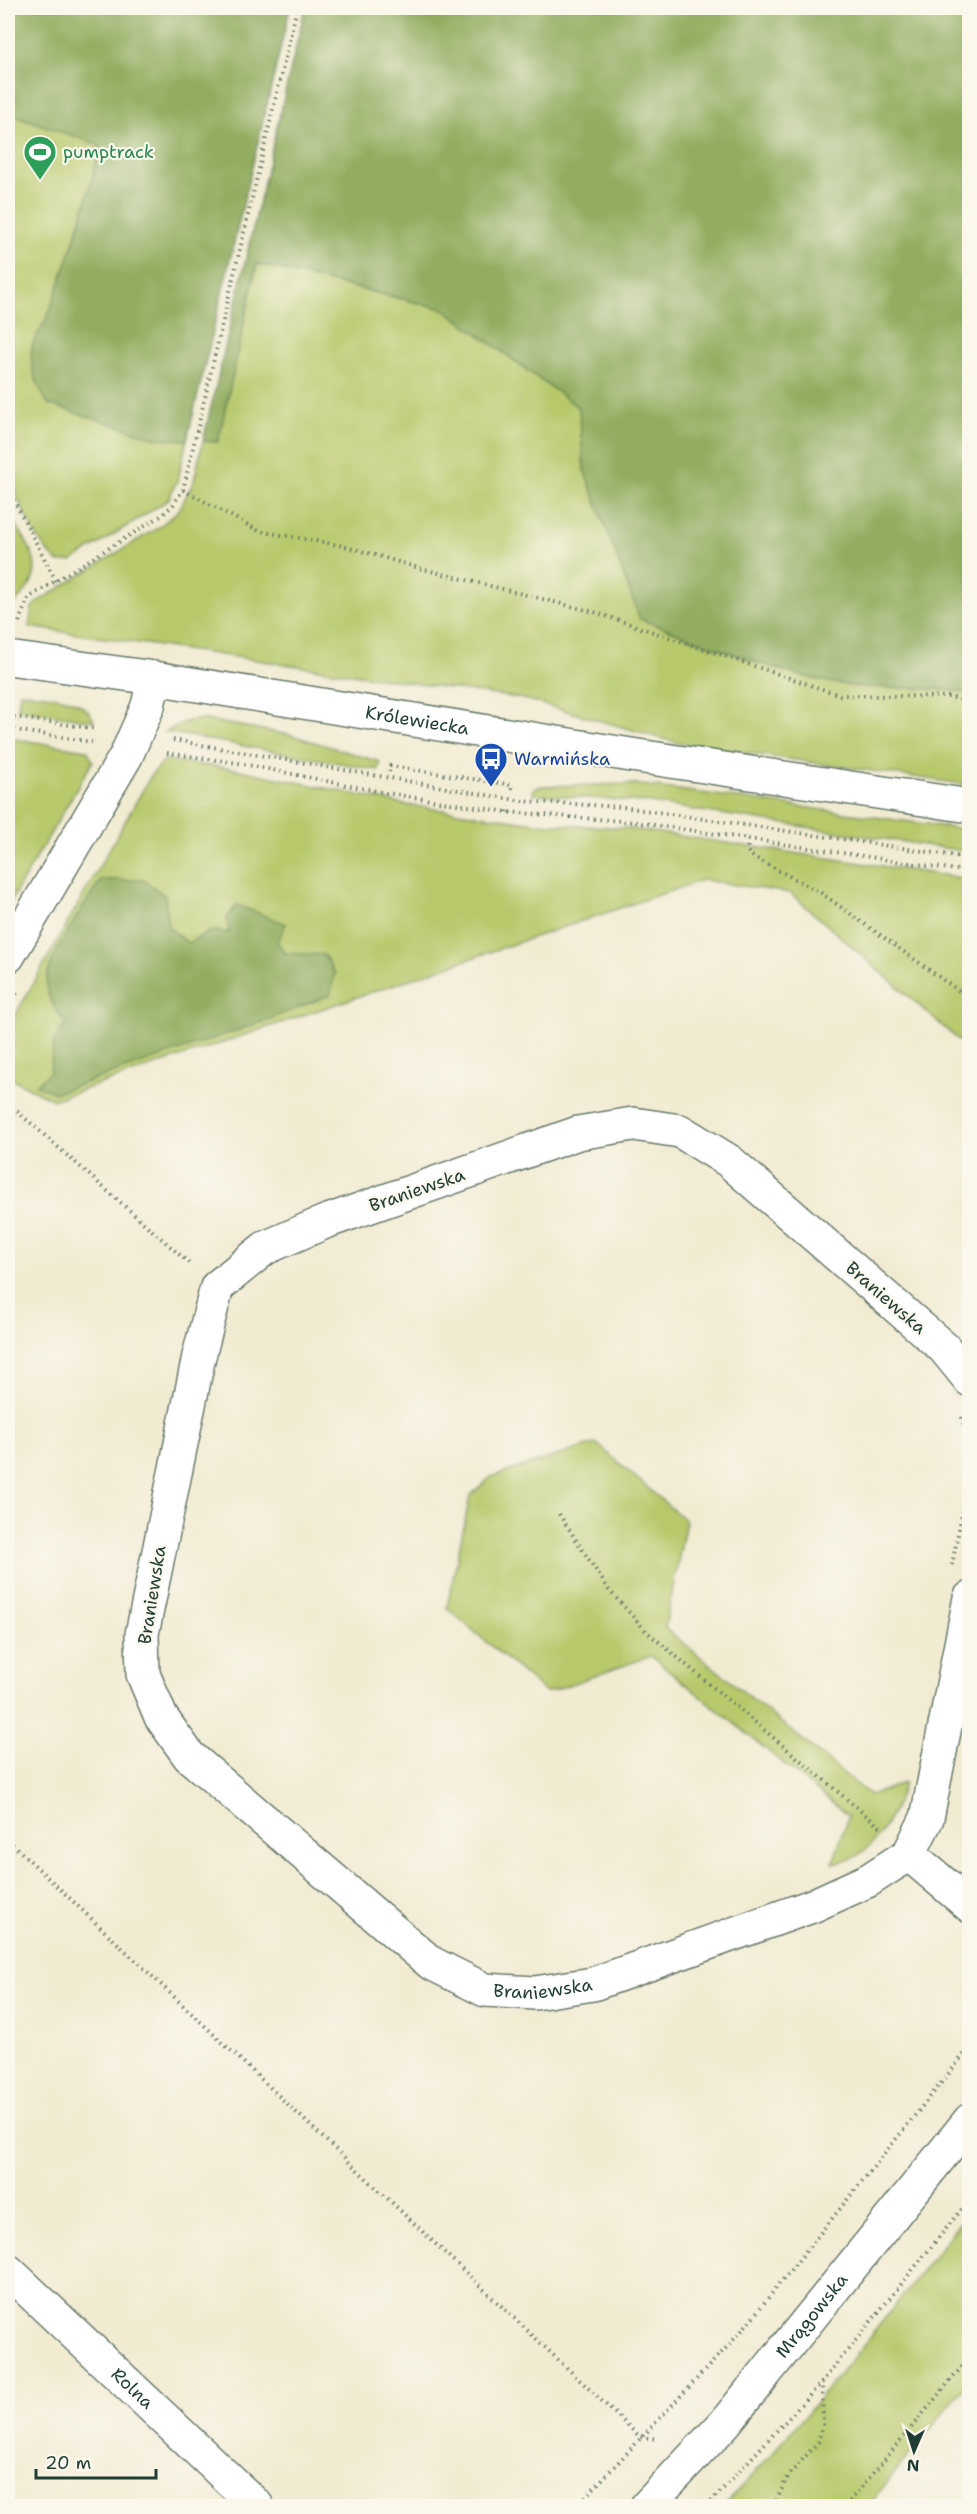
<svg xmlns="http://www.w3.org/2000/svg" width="977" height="2514" viewBox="0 0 977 2514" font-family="'Shantell Sans',sans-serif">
	<rect width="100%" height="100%" fill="#fbf7ec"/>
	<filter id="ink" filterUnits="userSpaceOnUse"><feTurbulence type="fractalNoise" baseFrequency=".0167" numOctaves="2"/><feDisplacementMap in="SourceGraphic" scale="12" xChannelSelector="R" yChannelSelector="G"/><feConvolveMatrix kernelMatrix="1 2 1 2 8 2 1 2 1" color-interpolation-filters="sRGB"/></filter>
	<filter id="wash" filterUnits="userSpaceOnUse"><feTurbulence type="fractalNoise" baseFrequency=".008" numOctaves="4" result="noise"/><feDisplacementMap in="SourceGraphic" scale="24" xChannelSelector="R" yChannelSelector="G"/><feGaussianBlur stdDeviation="1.35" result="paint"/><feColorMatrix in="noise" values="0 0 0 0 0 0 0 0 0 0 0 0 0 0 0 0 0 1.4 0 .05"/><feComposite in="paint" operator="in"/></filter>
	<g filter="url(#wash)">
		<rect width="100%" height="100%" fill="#f1ebd2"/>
		<path fill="#b8c96c" stroke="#6c8350" stroke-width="1.5" d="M 8,113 L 99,144 C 92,186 79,225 66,265 C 56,293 48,321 32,346 L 156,438 L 187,440 L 178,479 L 168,500 L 72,561 L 59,562 C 38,548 10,489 8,463 C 6,447 10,431 12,416 L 8,413 Z
			M 257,264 L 444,309 L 579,408 L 584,469 L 640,619 C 707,643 775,674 846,685 C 887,691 929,684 969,694 L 969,785 L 678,743 L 524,699 L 29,627 L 32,608 L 37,602 L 159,527 L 179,510 L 194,481 L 203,441 L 218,442 Z
			M 8,509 C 17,532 45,557 31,583 C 25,594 14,602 8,614 Z
			M 20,692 C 44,695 84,695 94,721 L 18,709 Z
			M 201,719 L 291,735 L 380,762 L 378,770 L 166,732 L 184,722 Z
			M 8,738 L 87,750 L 93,761 L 8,906 L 8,854 L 12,849 L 8,844 Z
			M 165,760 L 235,769 L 407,805 L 536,823 L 626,828 L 969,879 L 969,1049 L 790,893 L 703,880 L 53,1100 L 8,1077 L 8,1028 L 152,774 Z
			M 635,784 L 969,830 L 969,852 L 643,802 L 533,794 L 533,789 L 542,786 Z
			M 596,1443 L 686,1521 L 665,1628 L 870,1795 L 904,1783 C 894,1816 872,1861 833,1863 L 848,1816 L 651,1656 L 546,1693 L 447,1608 L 470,1496 L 491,1477 Z
			M 969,2211 L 969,2381 L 868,2506 L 723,2506 C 812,2414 890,2312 969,2211 Z"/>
		<path fill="#92ad60" stroke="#58754a" stroke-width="1.5" d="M 8,8 L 290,8 L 187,440 L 156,438 L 48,404 C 38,386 29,369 32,348 C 34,336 46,323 50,311 C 69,256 90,202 99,145 L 8,113 Z
			M 305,8 L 969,8 L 969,694 C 929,684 887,691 846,685 C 775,674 707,643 640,619 L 584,469 L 579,408 L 444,309 L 257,264 L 218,442 L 203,441 Z
			M 101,880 L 144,880 L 165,896 L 168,927 L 188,943 L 211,931 L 229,932 L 227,918 L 237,905 L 286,924 L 277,942 L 285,953 L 324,955 L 335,973 L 330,995 L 262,1022 L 55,1093 L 36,1085 L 50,1072 L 54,1040 L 66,1024 C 56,1011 44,995 47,978 C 50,953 87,902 101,880 Z"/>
	</g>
	<g filter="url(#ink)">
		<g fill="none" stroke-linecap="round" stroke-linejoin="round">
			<g stroke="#687a6b" stroke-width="36">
				<g id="street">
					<path d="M 8,956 L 126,756 L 148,706 L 154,678"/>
					<path id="s1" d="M 970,1380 L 944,1348 L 729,1161 L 680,1131 L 633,1124 L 578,1133 L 325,1222 L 265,1248 L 217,1287 L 199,1356 L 142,1634 L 143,1674 L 161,1717 L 189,1756 L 431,1963 L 485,1990 L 535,1993 L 593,1984 L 812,1906 L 869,1880 L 909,1854 L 927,1818 L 970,1598"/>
					<path d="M 909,1854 L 970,1906"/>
					<path id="s2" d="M 8,2271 L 257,2506"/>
					<path id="s3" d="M 647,2506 L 725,2423 L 970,2120"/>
				</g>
			</g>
			<g stroke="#687a6b" stroke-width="36">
				<g id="secondary">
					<path id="s4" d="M 8,658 L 154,678 L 631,755 L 970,806"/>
				</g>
			</g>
			<path stroke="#687a6b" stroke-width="4" stroke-dasharray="1.5 4.5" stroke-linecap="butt" d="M 8,311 L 12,332 L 8,382
				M 8,489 L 56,581
				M 183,490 L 259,531 L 344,546 L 419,568 L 594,612 L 840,695 L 950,697 L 970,702
				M 19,622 L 28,598 L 161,516 L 173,505 L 183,490 L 297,8
				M 8,716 L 97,729
				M 8,729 L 92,742
				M 173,740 L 521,801 L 623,807 L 970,858
				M 167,753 L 238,763 L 386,793 L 507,812 L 635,822 L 970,872
				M 389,772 L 390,766 L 512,785 L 511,791
				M 507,812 L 508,806
				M 748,840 L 747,850 L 750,855 L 821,893 L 966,996
				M 8,1010 L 18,991
				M 8,1103 L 189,1263
				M 962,1417 L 969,1445 L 970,1464
				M 559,1514 L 609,1590 L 646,1631 L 880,1827
				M 952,1565 L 970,1472
				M 8,1840 L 640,2437 L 658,2439
				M 577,2506 L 740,2333 L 970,2047
				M 707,2506 L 822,2382 L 970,2199
				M 774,2506 L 788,2476 L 818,2442 L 823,2425 L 822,2382
				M 846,2506 L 970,2357"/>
			<use href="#street" stroke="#fff" stroke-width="33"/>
			<use href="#secondary" stroke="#fff" stroke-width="33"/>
		</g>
	</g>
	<defs>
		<g id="stadium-pin" transform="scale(1.725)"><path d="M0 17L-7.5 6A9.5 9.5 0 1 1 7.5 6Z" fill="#2e9e5b" stroke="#fbf7ec"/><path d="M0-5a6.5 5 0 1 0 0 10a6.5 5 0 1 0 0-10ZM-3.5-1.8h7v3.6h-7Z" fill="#fff"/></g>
		<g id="bus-pin" transform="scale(1.725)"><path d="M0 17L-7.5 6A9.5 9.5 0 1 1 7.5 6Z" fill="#1a4fb4" stroke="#fbf7ec"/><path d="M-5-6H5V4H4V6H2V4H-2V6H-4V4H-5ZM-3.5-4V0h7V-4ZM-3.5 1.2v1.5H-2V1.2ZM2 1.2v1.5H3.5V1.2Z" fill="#fff"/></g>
	</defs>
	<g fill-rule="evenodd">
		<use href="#stadium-pin" x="40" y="152"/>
		<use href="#bus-pin" x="491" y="759"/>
	</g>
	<g text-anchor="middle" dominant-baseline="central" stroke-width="4.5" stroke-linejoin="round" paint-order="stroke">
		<g font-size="18" fill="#27864d" stroke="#fbf7ec" text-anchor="start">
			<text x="63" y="152">pumptrack</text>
		</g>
		<g font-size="18" fill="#1f3d34" stroke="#fbf7ec">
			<text stroke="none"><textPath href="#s4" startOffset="414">Królewiecka</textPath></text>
			<text transform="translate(417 1190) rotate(-19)">Braniewska</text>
			<text transform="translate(886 1298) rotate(41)">Braniewska</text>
			<text transform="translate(152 1595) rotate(-81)">Braniewska</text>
			<text stroke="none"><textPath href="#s1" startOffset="1809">Braniewska</textPath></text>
			<text stroke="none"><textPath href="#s3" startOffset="252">Mrągowska</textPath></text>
			<text stroke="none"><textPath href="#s2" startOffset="171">Rolna</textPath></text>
		</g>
		<g font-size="18" fill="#164399" stroke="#fbf7ec" text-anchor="start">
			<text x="514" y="759">Warmińska</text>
		</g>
	</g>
	<rect width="977" height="2514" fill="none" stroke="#fbf7ec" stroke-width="30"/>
	<g transform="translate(914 2451) rotate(183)" stroke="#fbf7ec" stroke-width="4.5" paint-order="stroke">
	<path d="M0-4.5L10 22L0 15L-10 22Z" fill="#1f3d34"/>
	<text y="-9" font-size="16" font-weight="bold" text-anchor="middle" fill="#1f3d34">N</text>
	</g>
	<path d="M36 2469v9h120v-9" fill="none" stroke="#1f3d34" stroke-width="3"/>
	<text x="45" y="2469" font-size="18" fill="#1f3d34" stroke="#fbf7ec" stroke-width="4.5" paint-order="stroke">20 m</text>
</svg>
